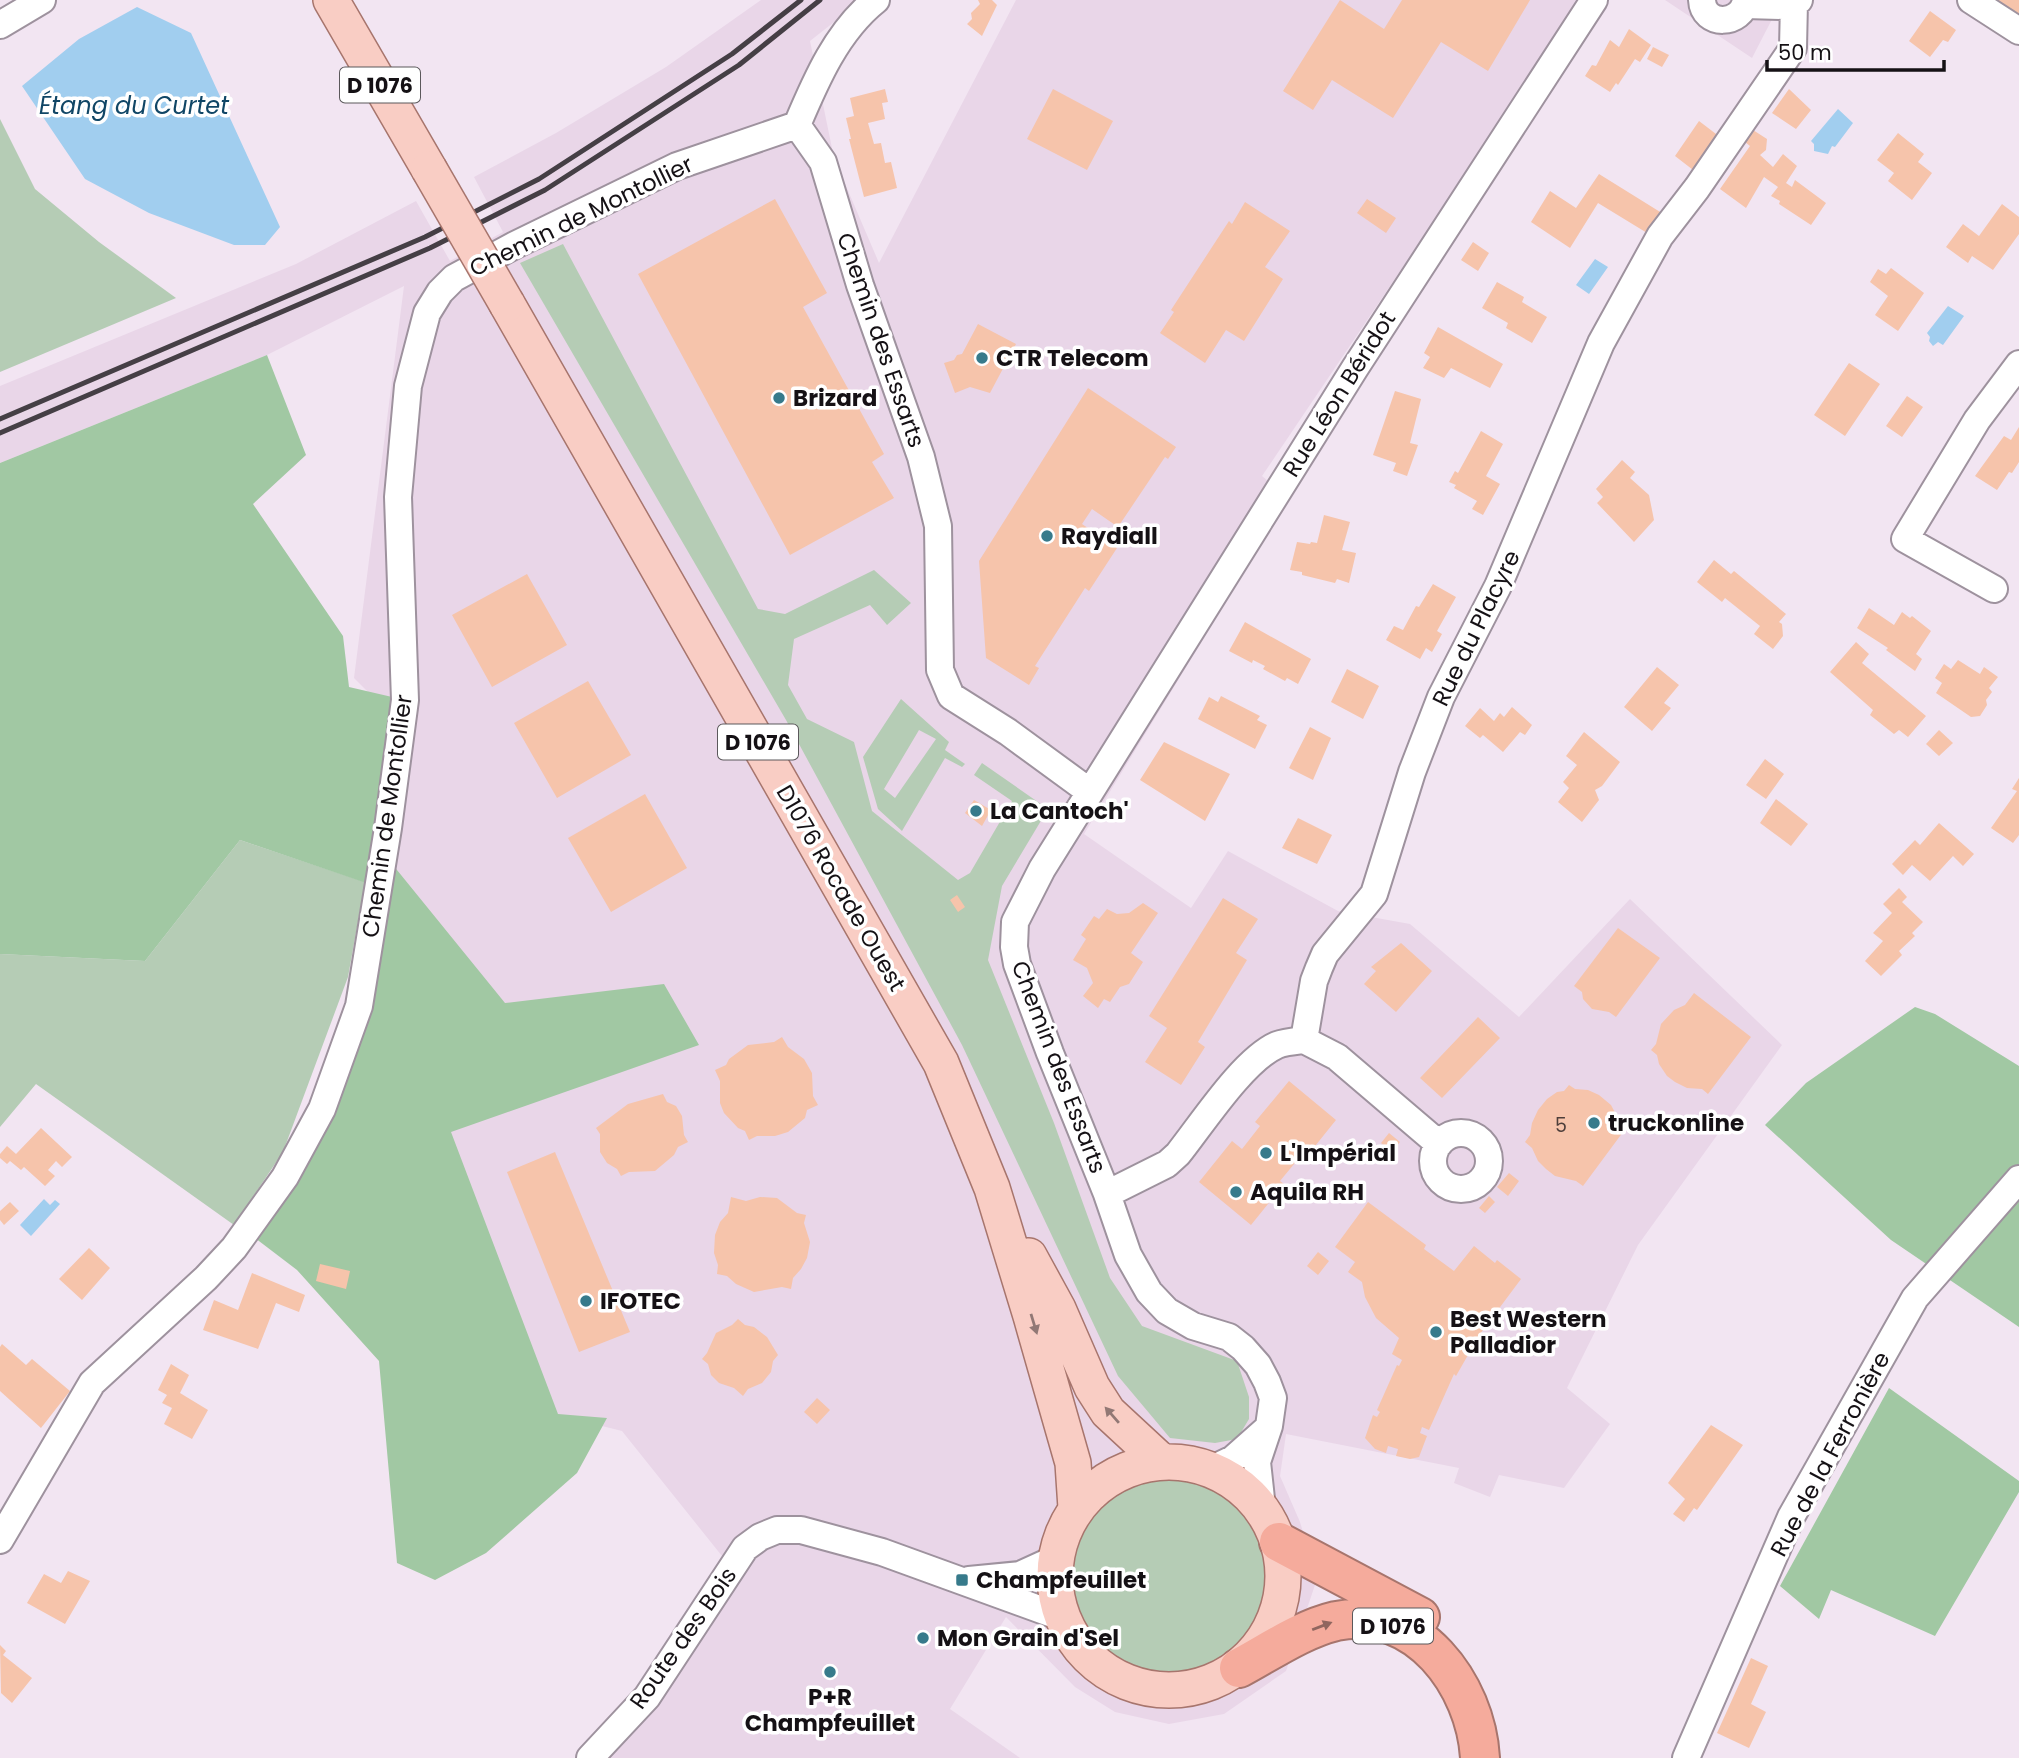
<svg xmlns="http://www.w3.org/2000/svg" width="2019" height="1758" viewBox="0 0 2019 1758" font-family="Poppins,sans-serif">
	<rect width="100%" height="100%" fill="#f2e5f2"/>
	<path fill="#e9d6e8" d="M 761,0 L 862,0 L 810,41 L 834,158 L 879,263 L 1016,0 L 1583,0 L 1262,476 L 1289,499 L 1084,834 L 1191,908 L 1228,851 L 1338,911 L 1410,924 L 1519,1017 L 1630,899 L 1782,1045 L 1638,1245 L 1567,1388 L 1610,1424 L 1564,1488 L 1499,1475 L 1490,1497 L 1454,1483 L 1459,1468 L 1286,1434 L 1280,1476 L 1300,1522 L 1317,1579 L 1286,1671 L 1224,1714 L 1169,1724 L 1115,1712 L 1075,1687 L 1006,1617 L 950,1709 L 1020,1758 L 597,1758 L 722,1556 L 622,1431 L 558,1415 L 441,1129 L 375,853 L 381,705 L 354,678 L 404,286 L 267,355 L 0,463 L 0,386 L 296,264 L 416,201 L 450,261 L 503,232 L 474,177 L 556,133 L 666,67 Z
		M 1665,0 L 1782,0 L 1752,58 Z"/>
	<path fill="#b5ccb5" fill-rule="evenodd" d="M 0,119 L 35,189 L 99,242 L 176,298 L 0,372 Z
		M 563,244 L 758,609 L 785,614 L 874,570 L 911,603 L 887,625 L 870,605 L 794,639 L 788,685 L 807,719 L 854,742 L 872,811 L 958,880 L 970,873 L 1012,801 L 974,775 L 982,763 L 1048,809 L 1002,886 L 988,960 L 1054,1123 L 1110,1278 L 1142,1326 L 1237,1361 L 1249,1397 L 1249,1419 L 1237,1439 L 1215,1443 L 1170,1438 L 1118,1376 L 962,1045 L 786,720 L 520,263 Z
		M 901,699 L 949,742 L 945,750 L 965,764 L 962,767 L 945,758 L 902,831 L 878,809 L 863,757 ZM 919,730 L 936,739 L 895,798 L 884,789 Z
		M 240,840 L 365,882 L 348,977 L 283,1152 L 234,1225 L 36,1084 L 0,1127 L 0,954 L 145,961 Z
		M1069 1579a101 101 0 1 1 202 0a101 101 0 1 1-202 0Z"/>
	<path fill="#a1c8a3" d="M 267,355 L 306,455 L 253,504 L 343,636 L 349,687 L 405,700 L 384,854 L 505,1003 L 664,984 L 699,1045 L 451,1132 L 558,1414 L 607,1418 L 577,1473 L 486,1553 L 435,1580 L 397,1563 L 379,1361 L 297,1270 L 255,1238 L 336,1092 L 378,887 L 240,840 L 145,961 L 0,954 L 0,463 Z
		M 1915,1007 L 1935,1014 L 2019,1066 L 2019,1327 L 1891,1240 L 1765,1125 L 1806,1083 Z
		M 1889,1388 L 2019,1481 L 2019,1492 L 1935,1636 L 1831,1590 L 1819,1619 L 1780,1586 Z"/>
	<path fill="#a1ceef" d="M 137,7 L 191,33 L 280,227 L 265,245 L 234,245 L 149,213 L 85,179 L 22,86 L 79,39 Z
		M 1838,109 L 1853,123 L 1835,147 L 1832,146 L 1828,154 L 1814,151 L 1814,144 L 1811,141 Z
		M 1595,259 L 1608,267 L 1589,294 L 1576,285 Z
		M 1948,306 L 1964,316 L 1943,345 L 1938,342 L 1933,346 L 1929,341 L 1930,337 L 1927,333 Z
		M 44,1199 L 50,1205 L 55,1200 L 60,1204 L 31,1236 L 20,1225 Z"/>
	<path fill="#f6c4ab" d="M 978,0 L 992,0 L 997,5 L 982,36 L 967,24 L 972,19 L 971,13 L 980,4 Z
		M 1340,0 L 1384,29 L 1402,0 L 1530,0 L 1488,71 L 1441,42 L 1393,118 L 1332,80 L 1313,110 L 1283,91 Z
		M 1992,0 L 2019,0 L 2019,20 Z
		M 1930,11 L 1956,30 L 1948,42 L 1943,40 L 1930,57 L 1909,41 Z
		M 1629,29 L 1651,45 L 1640,62 L 1635,59 L 1618,85 L 1616,83 L 1610,92 L 1585,76 L 1592,65 L 1596,66 L 1610,40 L 1619,47 Z
		M 1653,47 L 1669,55 L 1662,67 L 1647,59 Z
		M 885,89 L 888,102 L 882,103 L 885,119 L 868,123 L 874,144 L 881,143 L 885,163 L 891,162 L 897,188 L 864,197 L 849,139 L 851,139 L 846,118 L 854,116 L 850,98 Z
		M 1053,89 L 1113,121 L 1087,170 L 1027,139 Z
		M 1789,89 L 1811,110 L 1796,129 L 1772,113 Z
		M 1699,121 L 1720,137 L 1697,173 L 1675,156 Z
		M 1753,130 L 1767,139 L 1766,150 L 1760,155 L 1773,167 L 1783,154 L 1797,166 L 1786,183 L 1792,187 L 1795,180 L 1826,203 L 1811,225 L 1779,204 L 1780,201 L 1771,196 L 1778,187 L 1764,177 L 1746,208 L 1720,189 L 1750,146 L 1745,142 Z
		M 1898,133 L 1924,154 L 1918,162 L 1932,173 L 1912,200 L 1888,181 L 1894,173 L 1877,160 Z
		M 1599,174 L 1665,215 L 1652,236 L 1598,203 L 1570,248 L 1531,222 L 1550,191 L 1576,208 Z
		M 775,199 L 827,293 L 803,307 L 884,454 L 872,462 L 894,498 L 790,555 L 638,274 Z
		M 1367,199 L 1396,218 L 1386,233 L 1357,213 Z
		M 1245,202 L 1290,231 L 1265,267 L 1283,279 L 1244,341 L 1226,330 L 1205,363 L 1160,333 L 1174,312 L 1171,310 L 1229,221 L 1232,224 Z
		M 2002,204 L 2019,217 L 2019,234 L 1993,270 L 1972,256 L 1968,263 L 1946,247 L 1963,224 L 1979,236 Z
		M 1473,242 L 1489,253 L 1478,271 L 1461,260 Z
		M 1891,268 L 1924,293 L 1898,331 L 1875,315 L 1888,296 L 1870,282 L 1878,269 L 1886,274 Z
		M 1497,282 L 1524,297 L 1522,302 L 1547,317 L 1532,343 L 1506,328 L 1508,323 L 1482,308 Z
		M 978,324 L 1016,344 L 990,393 L 970,387 L 955,393 L 944,363 L 954,360 L 957,355 L 962,354 Z
		M 1438,327 L 1503,364 L 1490,388 L 1451,368 L 1444,378 L 1423,368 L 1430,357 L 1424,353 Z
		M 1849,363 L 1880,384 L 1845,436 L 1814,415 Z
		M 1088,388 L 1176,447 L 1168,459 L 1165,457 L 1118,527 L 1092,509 L 1082,524 L 1117,548 L 1089,591 L 1085,588 L 1035,666 L 1039,668 L 1029,685 L 986,658 L 979,561 Z
		M 1395,391 L 1421,399 L 1410,443 L 1418,445 L 1407,476 L 1393,471 L 1396,463 L 1373,455 Z
		M 1907,396 L 1923,407 L 1902,437 L 1886,426 Z
		M 2019,427 L 2019,462 L 2012,473 L 2009,472 L 1997,490 L 1975,476 L 2004,436 L 2011,440 Z
		M 1481,431 L 1503,444 L 1486,476 L 1500,484 L 1483,515 L 1472,509 L 1477,501 L 1454,488 L 1456,485 L 1449,482 L 1455,471 L 1458,473 Z
		M 1622,460 L 1635,472 L 1630,478 L 1649,495 L 1654,520 L 1634,542 L 1597,503 L 1603,497 L 1596,489 Z
		M 1324,515 L 1350,522 L 1342,550 L 1356,553 L 1349,583 L 1337,579 L 1335,583 L 1302,575 L 1302,572 L 1290,570 L 1297,542 L 1310,544 L 1311,542 L 1317,543 Z
		M 1714,560 L 1731,574 L 1734,571 L 1786,614 L 1779,622 L 1782,624 L 1783,636 L 1773,649 L 1754,634 L 1760,626 L 1725,598 L 1722,602 L 1697,582 Z
		M 527,574 L 567,645 L 492,687 L 452,615 Z
		M 1433,584 L 1456,597 L 1437,631 L 1442,634 L 1432,652 L 1426,648 L 1420,659 L 1386,640 L 1394,626 L 1403,630 L 1416,606 L 1419,607 Z
		M 1869,608 L 1894,625 L 1902,612 L 1910,618 L 1912,616 L 1931,631 L 1916,654 L 1922,659 L 1915,671 L 1886,650 L 1888,648 L 1857,628 Z
		M 1245,622 L 1311,659 L 1298,684 L 1287,678 L 1285,681 L 1263,669 L 1265,666 L 1253,660 L 1252,663 L 1229,651 Z
		M 1856,642 L 1869,654 L 1862,663 L 1926,716 L 1908,737 L 1899,730 L 1894,734 L 1870,715 L 1873,710 L 1830,672 Z
		M 1958,660 L 1980,674 L 1984,667 L 1998,677 L 1989,688 L 1992,692 L 1986,700 L 1987,705 L 1980,716 L 1971,717 L 1936,693 L 1942,683 L 1935,678 L 1944,664 L 1951,669 Z
		M 1657,667 L 1679,685 L 1664,703 L 1671,708 L 1652,731 L 1624,707 Z
		M 1347,669 L 1379,686 L 1363,719 L 1331,702 Z
		M 588,681 L 631,755 L 557,798 L 514,723 Z
		M 1221,696 L 1260,716 L 1257,720 L 1267,725 L 1255,749 L 1198,719 L 1209,697 L 1218,702 Z
		M 1512,707 L 1532,725 L 1525,735 L 1520,732 L 1503,752 L 1483,735 L 1480,738 L 1465,726 L 1480,708 L 1494,721 L 1500,713 L 1504,717 Z
		M 1310,727 L 1331,738 L 1313,780 L 1289,768 Z
		M 1939,730 L 1953,743 L 1939,756 L 1926,744 Z
		M 1584,732 L 1620,762 L 1602,786 L 1595,790 L 1599,800 L 1582,822 L 1558,802 L 1569,788 L 1563,782 L 1577,765 L 1566,756 Z
		M 1164,742 L 1230,774 L 1205,821 L 1140,780 Z
		M 1765,759 L 1784,774 L 1766,799 L 1746,785 Z
		M 2019,778 L 2019,835 L 2013,843 L 1991,828 L 2017,791 L 2012,789 Z
		M 645,794 L 687,868 L 611,912 L 568,838 Z
		M 1776,799 L 1808,824 L 1791,846 L 1760,823 Z
		M 974,800 L 991,810 L 982,826 L 965,813 Z
		M 1298,818 L 1332,835 L 1317,864 L 1282,848 Z
		M 1939,823 L 1974,854 L 1963,866 L 1953,856 L 1930,881 L 1912,865 L 1903,875 L 1892,864 L 1915,840 L 1920,845 Z
		M 1899,888 L 1907,897 L 1902,902 L 1923,922 L 1912,933 L 1915,936 L 1899,951 L 1902,955 L 1881,976 L 1865,961 L 1883,941 L 1873,933 L 1892,913 L 1883,904 Z
		M 957,895 L 965,907 L 958,912 L 950,900 Z
		M 1223,898 L 1258,919 L 1236,953 L 1247,960 L 1198,1042 L 1205,1047 L 1181,1085 L 1145,1062 L 1167,1028 L 1149,1016 Z
		M 1143,903 L 1158,913 L 1131,953 L 1143,962 L 1129,984 L 1120,987 L 1110,1002 L 1104,999 L 1098,1008 L 1083,996 L 1093,983 L 1087,968 L 1073,960 L 1086,939 L 1081,935 L 1094,916 L 1099,919 L 1107,909 L 1117,914 L 1129,913 Z
		M 1618,928 L 1660,958 L 1616,1017 L 1609,1012 L 1592,1009 L 1583,999 L 1582,992 L 1574,986 Z
		M 1401,943 L 1432,971 L 1396,1012 L 1364,984 L 1376,971 L 1371,967 Z
		M 1694,993 L 1751,1037 L 1708,1094 L 1702,1089 L 1687,1088 L 1675,1082 L 1667,1076 L 1659,1064 L 1657,1055 L 1651,1050 L 1656,1044 L 1661,1024 L 1674,1010 L 1685,1005 Z
		M 1478,1017 L 1500,1038 L 1442,1098 L 1420,1078 Z
		M 782,1037 L 788,1047 L 804,1059 L 812,1073 L 813,1096 L 818,1105 L 807,1110 L 805,1118 L 788,1132 L 775,1136 L 757,1136 L 749,1140 L 745,1131 L 738,1128 L 724,1113 L 720,1103 L 720,1081 L 715,1070 L 726,1065 L 729,1059 L 748,1045 L 774,1042 Z
		M 1289,1081 L 1336,1120 L 1303,1161 L 1299,1158 L 1280,1181 L 1284,1184 L 1251,1225 L 1199,1182 L 1232,1141 L 1242,1149 L 1260,1126 L 1255,1122 Z
		M 1569,1085 L 1575,1089 L 1588,1090 L 1599,1095 L 1611,1105 L 1621,1124 L 1626,1128 L 1583,1186 L 1576,1181 L 1555,1176 L 1546,1169 L 1538,1161 L 1532,1148 L 1525,1142 L 1530,1135 L 1532,1123 L 1538,1110 L 1547,1099 L 1557,1092 L 1564,1091 Z
		M 663,1094 L 667,1102 L 676,1106 L 682,1116 L 684,1135 L 688,1142 L 678,1147 L 674,1155 L 655,1171 L 629,1172 L 621,1176 L 617,1169 L 607,1163 L 600,1152 L 600,1134 L 596,1128 L 628,1104 Z
		M 41,1128 L 72,1157 L 62,1167 L 56,1161 L 48,1170 L 55,1176 L 45,1186 L 24,1167 L 21,1170 L 10,1161 L 7,1164 L 0,1158 L 0,1154 L 7,1146 L 16,1154 Z
		M 1389,1133 L 1400,1142 L 1392,1152 L 1381,1143 Z
		M 555,1152 L 630,1332 L 579,1352 L 507,1172 Z
		M 1509,1173 L 1519,1181 L 1508,1196 L 1497,1187 Z
		M 1489,1196 L 1495,1202 L 1485,1213 L 1479,1208 Z
		M 731,1197 L 746,1201 L 760,1197 L 777,1198 L 797,1213 L 806,1215 L 804,1223 L 810,1242 L 807,1258 L 801,1269 L 793,1278 L 791,1289 L 782,1287 L 754,1292 L 736,1284 L 727,1276 L 717,1274 L 718,1265 L 714,1253 L 715,1235 L 720,1222 L 728,1213 Z
		M 10,1202 L 19,1211 L 4,1225 L 0,1220 L 0,1211 Z
		M 1368,1202 L 1426,1245 L 1424,1249 L 1454,1271 L 1474,1246 L 1495,1263 L 1497,1260 L 1521,1279 L 1480,1334 L 1456,1376 L 1454,1374 L 1429,1430 L 1422,1427 L 1420,1433 L 1427,1436 L 1419,1457 L 1410,1459 L 1396,1456 L 1398,1449 L 1388,1446 L 1386,1453 L 1375,1449 L 1365,1438 L 1373,1415 L 1377,1417 L 1380,1412 L 1377,1410 L 1397,1365 L 1399,1366 L 1402,1360 L 1392,1354 L 1399,1338 L 1376,1318 L 1365,1297 L 1362,1282 L 1348,1272 L 1355,1262 L 1335,1247 Z
		M 89,1248 L 110,1268 L 82,1300 L 59,1279 Z
		M 1318,1252 L 1329,1261 L 1318,1275 L 1307,1266 Z
		M 320,1264 L 350,1271 L 346,1289 L 316,1281 Z
		M 252,1273 L 305,1295 L 299,1312 L 276,1303 L 258,1349 L 203,1330 L 214,1300 L 238,1310 Z
		M 738,1319 L 745,1325 L 754,1327 L 767,1337 L 778,1355 L 773,1361 L 771,1372 L 762,1383 L 748,1389 L 743,1396 L 734,1388 L 719,1383 L 711,1375 L 708,1364 L 702,1359 L 707,1353 L 716,1333 L 732,1325 Z
		M 2,1344 L 26,1365 L 32,1359 L 70,1391 L 41,1428 L 0,1391 L 0,1347 Z
		M 171,1364 L 189,1375 L 180,1393 L 208,1410 L 192,1439 L 164,1424 L 172,1408 L 162,1403 L 167,1395 L 158,1390 Z
		M 817,1398 L 830,1410 L 817,1424 L 804,1412 Z
		M 1711,1425 L 1743,1445 L 1697,1510 L 1694,1508 L 1684,1522 L 1673,1514 L 1685,1499 L 1668,1483 Z
		M 68,1571 L 90,1581 L 65,1624 L 27,1603 L 44,1574 L 61,1583 Z
		M 0,1645 L 6,1651 L 3,1655 L 32,1678 L 12,1703 L 1,1693 Z
		M 1751,1658 L 1768,1666 L 1751,1704 L 1766,1712 L 1749,1748 L 1717,1733 Z"/>
	<g fill="none" stroke-linecap="round" stroke-linejoin="round">
		<g stroke="#9e929e" stroke-width="30">
			<path id="minor" d="M 1702,0 C 1703,27 1742,26 1746,0
				M 1971,0 L 2019,31
				M 1745,5 L 1783,6 L 1799,0
				M 0,25 L 42,0
				M 797,125 L 823,162 L 860,285 L 921,457 L 938,526 L 940,670 L 951,696 L 1008,732 L 1090,792
				M 797,125 C 816,80 837,31 876,0
				M 1994,589 L 1905,539 L 1977,420 L 2019,364
				M 1304,1040 L 1337,1057 L 1439,1144
				M1433 1161a28 28 0 1 1 56 0a28 28 0 1 1-56 0Z
				M 1107,1194 L 1167,1164 L 1178,1154 C 1202,1124 1243,1060 1277,1045 C 1285,1042 1296,1041 1304,1040 L 1314,981 L 1319,968 L 1325,954 L 1374,894 L 1412,772 L 1441,697 L 1498,586 L 1601,343 L 1660,236 L 1697,188 L 1793,48 L 1794,2
				M 1212,1469 L 1233,1459 L 1268,1428
				M 1262,1508 L 1257,1462 L 1269,1426 L 1273,1398 L 1267,1382 L 1258,1365 L 1243,1348 L 1229,1337 L 1193,1326 L 1167,1311 L 1149,1292 L 1128,1255 L 1107,1194 L 1050,1053 L 1017,964 L 1014,947 L 1015,922 L 1042,869 L 1355,368 L 1594,0
				M 0,1540 L 92,1383 L 206,1278 L 234,1248 L 285,1177 L 322,1109 L 359,1006 L 388,828 L 405,700 L 398,497 L 408,386 L 427,313 L 440,292 L 454,278 L 515,245 L 677,166 L 797,125
				M 969,1580 L 1020,1575 L 1055,1559
				M 590,1758 L 647,1697 L 745,1548 L 760,1537 L 777,1530 L 801,1530 L 882,1552 L 1061,1617
				M 1686,1758 L 1791,1517 L 1915,1298 L 2019,1179"/>
		</g>
		<g stroke="#a7756d" stroke-width="38">
			<path id="major" d="M 331,0 L 429,169
				M 507,304 L 941,1063 L 992,1188 L 1031,1316 L 1073,1463 L 1076,1508
				M 1029,1256 L 1058,1309 L 1092,1387 L 1108,1412 L 1162,1462
				M1055 1576a114 114 0 1 1 228 0a114 114 0 1 1-228 0Z"/>
		</g>
		<g stroke="#a7756d" stroke-width="42">
			<path id="highway" d="M 1279,1542 L 1420,1617
				M 1239,1668 C 1269,1652 1302,1629 1336,1621 C 1417,1604 1476,1685 1480,1758"/>
		</g>
		<use href="#minor" stroke="#fff" stroke-width="26"/>
		<use href="#major" stroke="#f9cdc4" stroke-width="35"/>
		<use href="#highway" stroke="#f5ab9c" stroke-width="38"/>
		<path stroke="#453f45" stroke-width="5" d="M 0,419 L 425,237 L 539,179 L 732,54 L 801,0
			M 0,433 L 430,248 L 545,190 L 739,65 L 820,0"/>
		<g stroke="#a7756d" stroke-width="38" stroke-linecap="butt">
			<path id="major-bridge" d="M 429,169 L 507,304"/>
		</g>
		<use href="#major-bridge" stroke="#f9cdc4" stroke-width="35"/>
	</g>
	<defs><path id="oneway-solid" d="M-6-.8H1V-3.2L6.5 0L1 3.2V.8H-6Z" transform="scale(1.75)"/></defs>
	<g fill="#927875">
		<use href="#oneway-solid" transform="translate(1034 1324) rotate(73)"/>
		<use href="#oneway-solid" transform="translate(1112 1415) rotate(-131)"/>
	</g>
	<use fill="#90665f" href="#oneway-solid" transform="translate(1322 1626) rotate(-21)"/>
	<g fill="#377a8b" stroke="#fff" stroke-width="2.5">
		<circle cx="982" cy="358" r="7"/>
		<circle cx="779" cy="398" r="7"/>
		<circle cx="1047" cy="536" r="7"/>
		<circle cx="976" cy="811" r="7"/>
		<circle cx="1594" cy="1123" r="7"/>
		<circle cx="1266" cy="1153" r="7"/>
		<circle cx="1236" cy="1192" r="7"/>
		<circle cx="586" cy="1301" r="7"/>
		<circle cx="1436" cy="1332" r="7"/>
		<rect x="955" y="1573" width="14" height="14" rx="3.5"/>
		<circle cx="923" cy="1638" r="7"/>
		<circle cx="830" cy="1672" r="7"/>
	</g>
	<g text-anchor="middle" dominant-baseline="central" stroke-width="7" stroke-linejoin="round" paint-order="stroke">
		<g font-size="19" fill="#4d3e3a">
			<text x="1561" y="1125">5</text>
		</g>
		<g fill="#fff" stroke="#5b585b" stroke-width="2">
			<rect x="340" y="67.5" width="80" height="35" rx="5"/>
			<rect x="718" y="724.5" width="80" height="35" rx="5"/>
			<rect x="1353" y="1608.5" width="80" height="35" rx="5"/>
		</g>
		<g font-size="21" font-weight="bold" fill="#151115">
			<text x="380" y="85">D 1076</text>
			<text x="758" y="742">D 1076</text>
			<text x="1393" y="1626">D 1076</text>
		</g>
		<g font-size="23" fill="#151115" stroke="#fff">
			<text transform="translate(581 216) rotate(-26)">Chemin de Montollier</text>
			<text transform="translate(881 340) rotate(71)">Chemin des Essarts</text>
			<text transform="translate(1339 394) rotate(-58)">Rue Léon Béridot</text>
			<text transform="translate(1476 628) rotate(-64)">Rue du Placyre</text>
			<text transform="translate(387 816) rotate(-82)">Chemin de Montollier</text>
			<text transform="translate(841 888) rotate(60)">D1076 Rocade Ouest</text>
			<text transform="translate(1059 1067) rotate(69)">Chemin des Essarts</text>
			<text transform="translate(1830 1454) rotate(-62)">Rue de la Ferronière</text>
			<text transform="translate(683 1638) rotate(-55)">Route des Bois</text>
		</g>
		<g font-size="23" font-weight="bold" fill="#151115" stroke="#fff" text-anchor="start">
			<text x="996" y="358">CTR Telecom</text>
			<text x="793" y="398">Brizard</text>
			<text x="1061" y="536">Raydiall</text>
			<text x="990" y="811">La Cantoch'</text>
			<text x="1608" y="1123">truckonline</text>
			<text x="1280" y="1153">L'Impérial</text>
			<text x="1250" y="1192">Aquila RH</text>
			<text x="600" y="1301">IFOTEC</text>
			<text x="1450" y="1319">Best Western<tspan x="1450" dy="26">Palladior</tspan></text>
			<text x="976" y="1580">Champfeuillet</text>
			<text x="937" y="1638">Mon Grain d'Sel</text>
			<text x="830" y="1697" text-anchor="middle">P+R<tspan x="830" dy="26">Champfeuillet</tspan></text>
		</g>
		<g font-size="24" font-style="italic" fill="#104666" stroke="#fff">
			<text x="134" y="105">Étang du Curtet</text>
		</g>
	</g>
	<path d="M1767 60v10h177v-10" fill="none" stroke="#151115" stroke-width="3.5"/>
	<text x="1778" y="60" font-size="21" fill="#151115" stroke="#ffffff" stroke-width="5" paint-order="stroke">50 m</text>
</svg>
